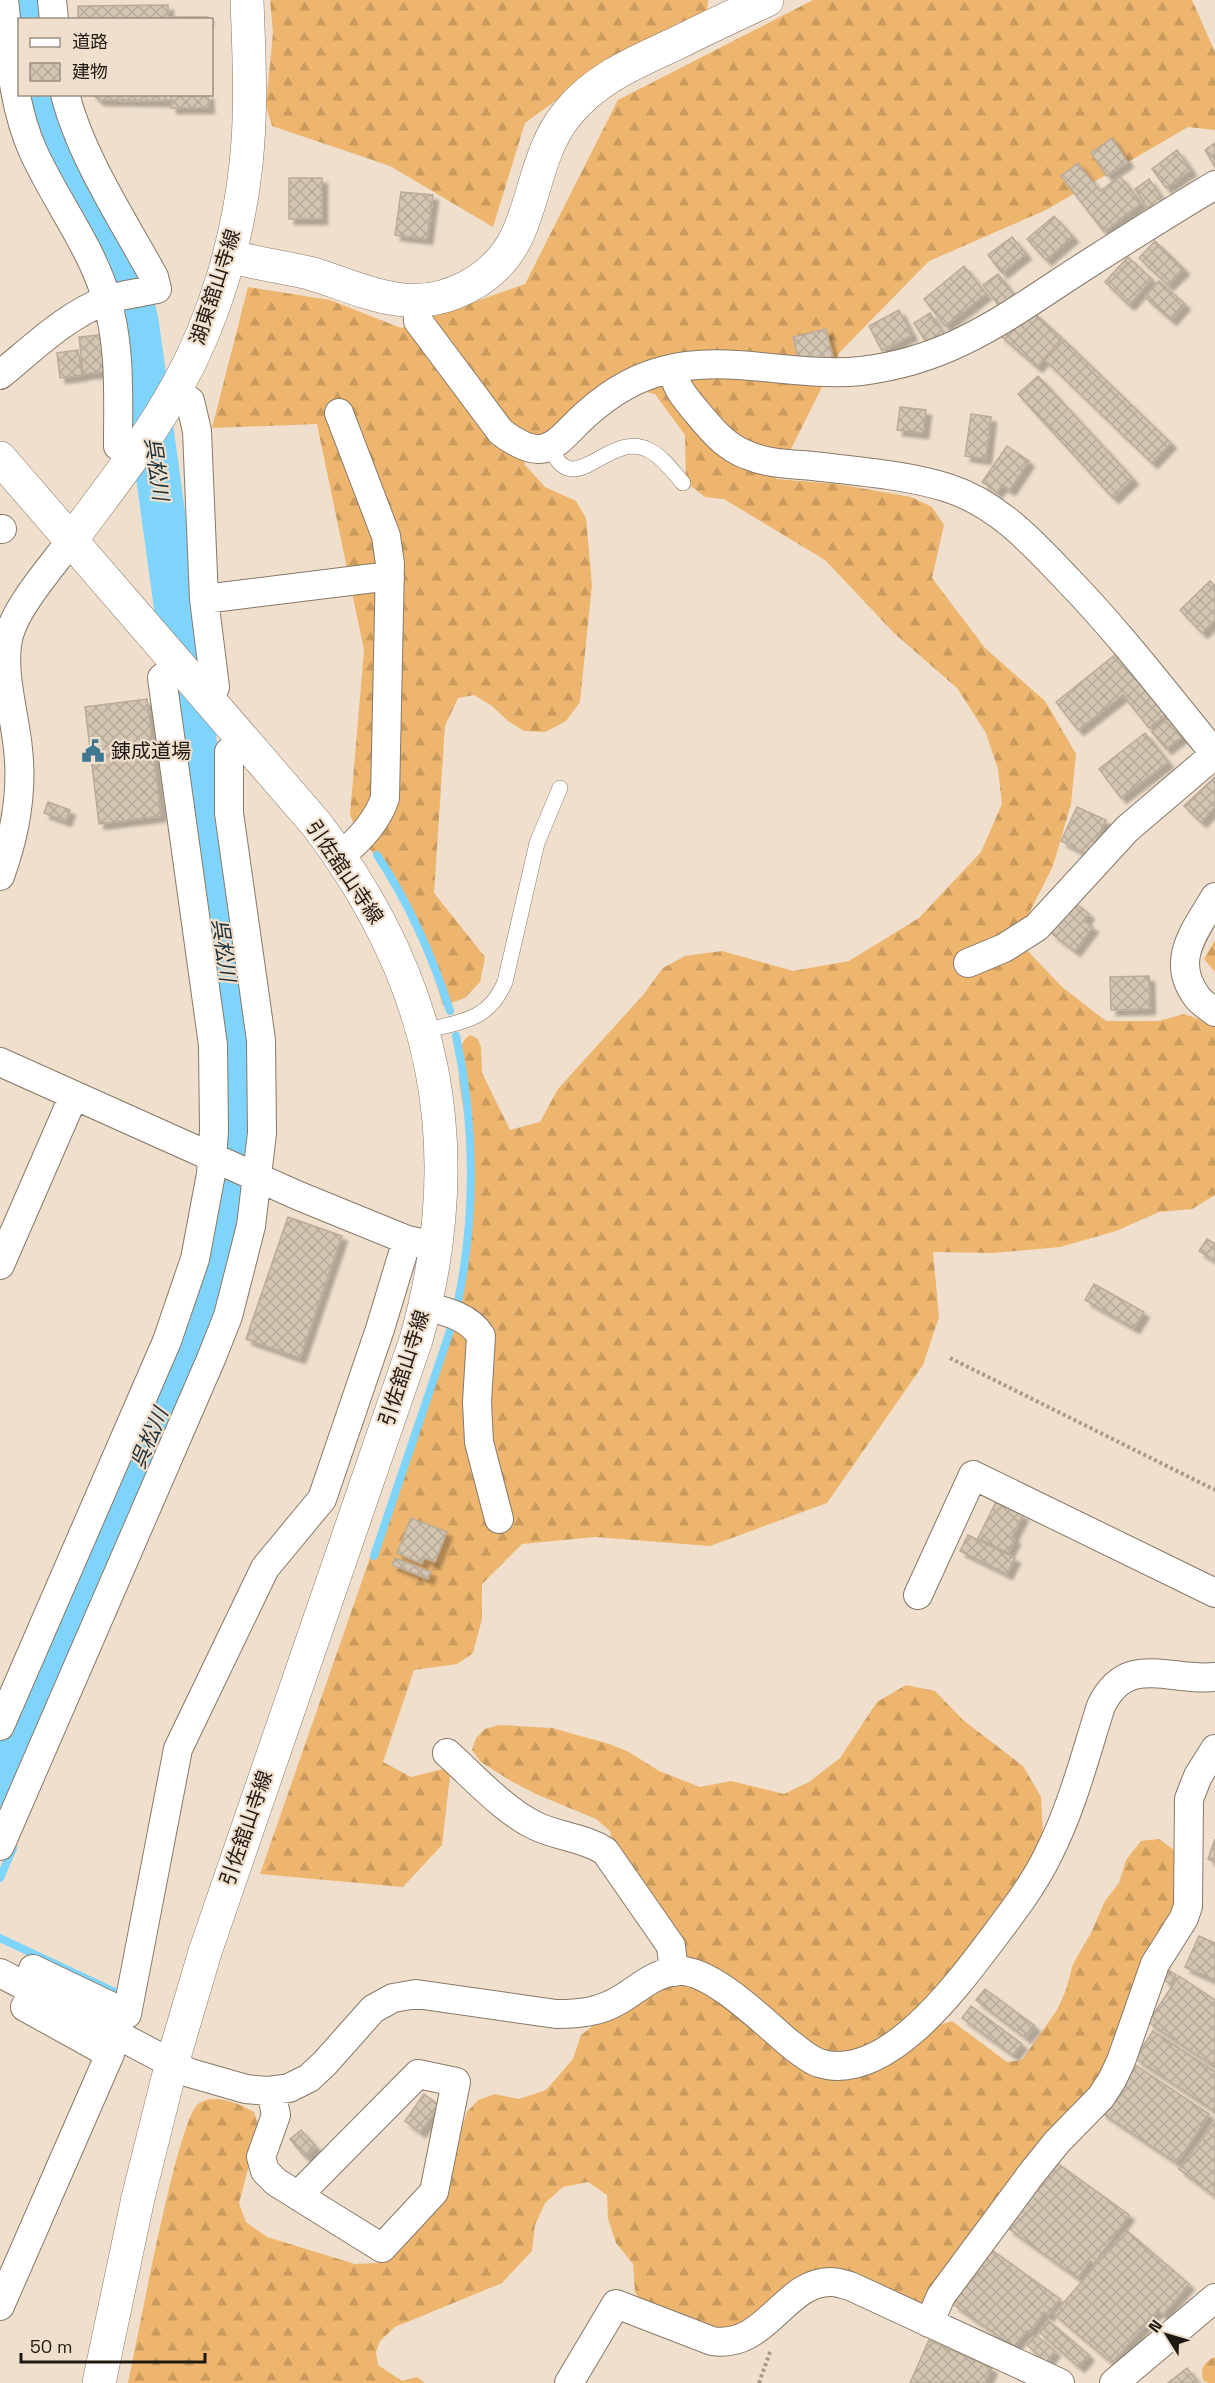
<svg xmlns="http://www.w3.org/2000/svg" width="1215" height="2383" viewBox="0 0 1215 2383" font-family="'Space Grotesk','Noto Sans JP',sans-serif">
	<defs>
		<pattern id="forest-firs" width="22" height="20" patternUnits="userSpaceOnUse" patternTransform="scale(1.5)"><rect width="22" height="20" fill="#edb56e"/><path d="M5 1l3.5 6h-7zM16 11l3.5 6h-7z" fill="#cb9b5e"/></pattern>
		<pattern id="building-cross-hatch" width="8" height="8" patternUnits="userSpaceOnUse" patternTransform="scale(1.5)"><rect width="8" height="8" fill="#d4c5b3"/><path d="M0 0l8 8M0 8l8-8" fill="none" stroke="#b6a999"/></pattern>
		<filter id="shadow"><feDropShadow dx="5.5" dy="5.5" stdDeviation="1.5" flood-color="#0004"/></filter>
	</defs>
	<rect width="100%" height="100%" fill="#efdfcc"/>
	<path fill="url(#forest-firs)" d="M 270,0 L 708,0 L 706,22 L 588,77 L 525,123 L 493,227 L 390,166 L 272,126 L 266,106 L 273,32 Z
		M 813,0 L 1192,0 L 1215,52 L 1215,130 L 1188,127 L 1046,210 L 929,261 L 839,353 L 776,479 L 837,484 L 911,497 L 932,507 L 944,525 L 932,578 L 985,648 L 1045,701 L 1076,754 L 1071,804 L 1053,866 L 1022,927 L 1021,944 L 1062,987 L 1106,1021 L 1159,1021 L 1184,1014 L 1210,1023 L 1215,1027 L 1215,1195 L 1192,1209 L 1159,1212 L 1116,1231 L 1060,1247 L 993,1253 L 933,1252 L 939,1317 L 923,1365 L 827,1503 L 710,1546 L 595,1537 L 522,1544 L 482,1584 L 482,1619 L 473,1653 L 457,1664 L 414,1670 L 383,1762 L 411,1777 L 451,1767 L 442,1845 L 403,1887 L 260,1874 L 434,1374 C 458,1295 473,1227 469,1144 C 468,1118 445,1050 470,1035 L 478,1039 L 481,1047 L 482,1073 L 510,1130 L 540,1122 L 558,1089 L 643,995 L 663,968 L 685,956 L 722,951 L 793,971 L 849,961 L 919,918 L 981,852 L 1002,804 L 998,769 L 986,733 L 957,688 L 894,633 L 825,560 L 724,499 L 705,497 L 686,482 L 685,435 L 655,394 L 618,386 L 543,439 L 524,464 L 545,487 L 576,501 L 586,518 L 592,585 L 580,702 L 566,721 L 545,732 L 524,731 L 508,721 L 492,706 L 474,695 L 458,698 L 445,726 L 434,893 L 485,957 L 480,982 L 465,998 L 443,1006 C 430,959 412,916 387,874 C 375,854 359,837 350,815 L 364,650 L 317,424 L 212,428 L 248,287 L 330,300 L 401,328 L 525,284 L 618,100 Z
		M 1215,940 L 1215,972 L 1204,959 Z
		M 906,1685 L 935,1691 L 963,1720 L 1023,1766 L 1041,1797 L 1043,1834 L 1032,1865 L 942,1990 L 878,2048 L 827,2057 L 688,1960 L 665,1934 L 614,1848 L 610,1831 L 596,1819 L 536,1794 L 511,1781 L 481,1762 L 472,1750 L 476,1738 L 485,1729 L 499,1725 L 552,1728 L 609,1744 L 629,1752 L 659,1771 L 700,1787 L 731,1781 L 784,1794 L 809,1782 L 840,1758 L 877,1702 Z
		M 1159,1839 L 1174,1850 L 1180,1875 L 1181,1897 L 1092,2091 L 925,2301 L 919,2306 L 843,2277 L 783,2298 L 722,2333 L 645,2308 L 635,2292 L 633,2264 L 616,2243 L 608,2219 L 607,2195 L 588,2182 L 563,2187 L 545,2203 L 535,2225 L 532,2251 L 502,2283 L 395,2327 L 380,2341 L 376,2352 L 378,2365 L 402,2381 L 417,2377 L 425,2383 L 128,2383 C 137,2343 177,2121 198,2104 C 213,2092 241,2104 254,2112 L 259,2128 L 239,2203 L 246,2222 L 267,2237 L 355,2264 L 377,2263 L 397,2251 L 452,2156 L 467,2112 L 478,2100 L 495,2094 L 519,2099 L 546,2090 L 573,2059 L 581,2035 L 598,2022 L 676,1981 L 704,1992 L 804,2066 L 952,2021 L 1007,2062 L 1022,2060 L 1057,2010 L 1066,1990 L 1073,1964 L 1091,1933 L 1105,1901 L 1119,1883 L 1126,1860 L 1141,1841 Z
		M 1215,2357 L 1215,2383 L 1208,2383 L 1203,2380 C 1200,2368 1204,2362 1215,2357 Z"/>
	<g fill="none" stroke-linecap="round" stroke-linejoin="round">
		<path stroke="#7ed4fb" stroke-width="8" d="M 377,855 C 409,903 432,955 450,1011
			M 456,1036 C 476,1127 476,1215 457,1307
			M 374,1556 L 452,1325
			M 0,1878 L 13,1848
			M 0,1938 L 115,1992"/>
		<path stroke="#7ed4fb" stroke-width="44" d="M 28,0 L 30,20
			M 0,1786 L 189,1350 C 228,1245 243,1155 236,1042 L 137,324 C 121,241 59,177 40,94"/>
	</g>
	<path fill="url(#building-cross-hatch)" stroke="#baab99" stroke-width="1.5" filter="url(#shadow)" d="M 168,5 L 168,20 L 78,20 L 78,6 Z
		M 171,17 L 208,17 L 208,20 L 171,20 Z
		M 92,94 L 166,94 L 166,101 L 99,100 Z
		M 171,94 L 208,94 L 209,108 L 171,108 Z
		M 1112,138 L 1128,162 L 1107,176 L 1091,153 Z
		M 1215,143 L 1215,167 L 1205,150 Z
		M 1177,150 L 1191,170 L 1166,188 L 1152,169 Z
		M 1078,163 L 1100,191 L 1120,176 L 1141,203 L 1104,232 L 1061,176 Z
		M 289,178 L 322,178 L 322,219 L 289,219 Z
		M 1149,179 L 1168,208 L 1153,217 L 1135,189 Z
		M 401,192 L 433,195 L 427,239 L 395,235 Z
		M 1054,216 L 1073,237 L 1046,260 L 1027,239 Z
		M 1012,237 L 1026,254 L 1002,273 L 988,255 Z
		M 1155,241 L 1184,269 L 1168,285 L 1139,258 Z
		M 1128,257 L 1152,279 L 1129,305 L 1105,282 Z
		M 964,266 L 986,294 L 945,326 L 924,299 Z
		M 998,274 L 1018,301 L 1004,312 L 983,285 Z
		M 1159,281 L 1185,304 L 1171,320 L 1145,297 Z
		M 899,310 L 912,335 L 882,351 L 869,326 Z
		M 1032,311 L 1062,338 L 1037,367 L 1000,335 L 1012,323 L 1017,327 Z
		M 930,313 L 946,337 L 929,347 L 914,323 Z
		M 826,329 L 834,361 L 801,369 L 793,337 Z
		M 110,334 L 113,371 L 83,374 L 79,337 Z
		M 1064,340 L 1171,443 L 1152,463 L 1045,360 Z
		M 78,350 L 82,375 L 60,378 L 57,353 Z
		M 1038,376 L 1133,479 L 1113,498 L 1018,394 Z
		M 900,407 L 926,410 L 923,433 L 897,430 Z
		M 971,414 L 991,417 L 986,459 L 965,456 Z
		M 1007,446 L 1029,461 L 1010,490 L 1002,485 L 997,492 L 982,482 Z
		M 1210,581 L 1215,586 L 1215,620 L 1202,633 L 1180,610 Z
		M 1121,650 L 1169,712 L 1149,728 L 1123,695 L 1078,730 L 1056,702 Z
		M 147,699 L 161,816 L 99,824 L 85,707 Z
		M 1168,718 L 1183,736 L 1166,749 L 1152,732 Z
		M 1145,733 L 1168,762 L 1121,798 L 1099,769 Z
		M 1215,777 L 1215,807 L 1201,822 L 1184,806 Z
		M 48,802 L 70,810 L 66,821 L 44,813 Z
		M 1077,807 L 1106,820 L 1089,855 L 1061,841 Z
		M 1074,902 L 1089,914 L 1084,921 L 1093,927 L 1075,951 L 1051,933 Z
		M 1149,976 L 1150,1009 L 1111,1010 L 1110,977 Z
		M 288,1217 L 342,1236 L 300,1358 L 246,1339 Z
		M 1207,1239 L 1215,1244 L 1215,1261 L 1199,1251 Z
		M 1094,1284 L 1144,1312 L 1134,1328 L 1085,1300 Z
		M 996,1502 L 1023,1515 L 1012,1537 L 1015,1539 L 1008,1553 L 978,1538 Z
		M 411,1518 L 447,1532 L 435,1562 L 424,1558 L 422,1564 L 397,1553 Z
		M 968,1535 L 1015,1558 L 1007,1574 L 960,1551 Z
		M 395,1558 L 431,1572 L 428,1579 L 392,1565 Z
		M 1215,1839 L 1215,1862 L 1208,1859 Z
		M 1199,1936 L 1215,1943 L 1215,1980 L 1185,1967 Z
		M 1168,1970 L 1176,1975 L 1170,1984 L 1163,1979 Z
		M 1179,1976 L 1215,2000 L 1215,2067 L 1148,2022 Z
		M 985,1989 L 1035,2026 L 1026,2038 L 976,2000 Z
		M 971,2006 L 1022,2044 L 1013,2055 L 962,2018 Z
		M 1153,2031 L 1215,2072 L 1215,2106 L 1213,2110 L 1135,2058 Z
		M 1134,2064 L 1209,2114 L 1177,2163 L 1101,2112 Z
		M 424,2094 L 440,2106 L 420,2132 L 405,2121 Z
		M 1215,2122 L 1215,2196 L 1179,2169 Z
		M 301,2130 L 316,2147 L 305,2157 L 290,2139 Z
		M 1053,2160 L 1129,2215 L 1094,2264 L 1090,2261 L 1078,2278 L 1008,2228 Z
		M 1126,2230 L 1189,2284 L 1163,2315 L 1158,2310 L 1112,2363 L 1054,2314 Z
		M 992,2250 L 1060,2299 L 1048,2316 L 1044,2312 L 1030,2332 L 1027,2330 L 1014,2347 L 953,2304 Z
		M 1049,2321 L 1089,2355 L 1079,2367 L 1039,2332 Z
		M 1036,2335 L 1055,2351 L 1046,2362 L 1027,2345 Z
		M 929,2340 L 992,2368 L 985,2383 L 910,2383 Z
		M 1187,2368 L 1198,2383 L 1168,2383 Z"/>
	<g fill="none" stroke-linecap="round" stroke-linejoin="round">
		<g stroke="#877968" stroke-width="16">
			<path id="lane" d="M 550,446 C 573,505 608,429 649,450 C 663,457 673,472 683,483
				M 423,1031 C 460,1022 489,1021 505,982 L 537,843 L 560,788"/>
		</g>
		<g stroke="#877968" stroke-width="30">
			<path id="street" d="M 4,0 C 10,51 12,104 33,151 C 55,200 91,246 106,297 C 121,346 118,396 118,446 L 133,457
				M 52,0 L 54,20
				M 417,300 L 418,321 L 501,432 C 550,469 557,438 591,410 C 612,392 635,378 662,371 C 725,353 796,378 861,371 C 955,360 1011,313 1088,264 C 1130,237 1172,211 1215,185
				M 673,369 C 676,389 684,396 696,411 C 710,428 725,447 747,455 C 768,464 791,464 813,466 C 855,471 908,475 948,488 C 998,504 1033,543 1069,581 C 1121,635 1167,695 1215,754
				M 0,375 C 32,349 66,315 107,300 C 122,294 141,293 157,289 L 154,277 C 123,220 81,157 65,94
				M 174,392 L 190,401 L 197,431 L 204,599 L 215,687 L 205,695
				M 339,413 L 386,536 L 390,564 L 385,798 C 377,822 360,840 340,856
				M 0,529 L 2,529
				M 204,599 L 374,578 L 390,578
				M 0,876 C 15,835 23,793 18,749 C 15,715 0,669 9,635 C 17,605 53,565 72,539
				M 1215,897 C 1196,930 1169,960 1197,997 C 1201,1003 1209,1007 1215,1012
				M 968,963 L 1004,948 L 1037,927 L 1127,829 L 1215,754
				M 0,1062 L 299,1196 L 407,1240 L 425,1244
				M 0,1265 L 74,1095
				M 425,1306 C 445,1311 470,1317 481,1336 L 477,1402 L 479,1442 L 499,1519
				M 918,1595 L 973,1475 L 1215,1593
				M 0,1726 L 167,1341 L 195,1259 L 211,1174 L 214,1131 L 213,1045 L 162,678 L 179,664
				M 447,1753 C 473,1776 504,1811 536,1826 C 559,1837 583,1837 605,1851 L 671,1946 L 674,1972
				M 0,1846 L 211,1359 L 228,1316 L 251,1226 L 262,1133 L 261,1040 L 229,813 L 229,752 L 243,739
				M 33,1969 L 127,2014 L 178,1749 L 265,1568 L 322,1499 L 380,1329 L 407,1240
				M 0,1973 L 190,2073 L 246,2089 L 267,2091 L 289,2088 L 309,2078 L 325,2063 L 373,2009 L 393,1998 L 416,1994 L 556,2014 C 580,2014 600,2012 621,1999 C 641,1987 656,1971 681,1971 C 713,1971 765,2023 789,2043 C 798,2050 808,2059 819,2063 C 885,2084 956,1987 990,1942 C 1011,1914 1033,1886 1048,1855 C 1072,1808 1085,1756 1101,1706 C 1127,1652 1170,1682 1215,1677
				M 271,2091 L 276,2115 L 261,2157 L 265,2171 L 276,2182 L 382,2248 L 434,2192 L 456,2082 L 418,2074 L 308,2185 L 300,2197
				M 0,2306 L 110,2054 L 25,2007
				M 929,2323 L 941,2296 L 1032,2173 L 1057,2142 L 1101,2097 L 1112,2080 L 1121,2061 L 1155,1964 L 1184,1918 L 1188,1906 L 1189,1799 L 1198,1776 L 1215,1749
				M 569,2383 L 616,2304 L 712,2341 C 766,2350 785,2280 832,2282 C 838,2282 845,2285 850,2286 L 1060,2383
				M 1114,2383 L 1215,2298"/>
		</g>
		<g stroke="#877968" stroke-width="34">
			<path id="secondary" d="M 229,256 C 255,263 282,267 309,273 C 338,281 366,295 396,299 C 445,307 496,280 517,236 C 536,195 538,150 567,114 C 596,78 636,62 677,43 C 707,28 737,14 767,0
				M 0,458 L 317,825 C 437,983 470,1149 416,1340 L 205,1952 L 169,2074 L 138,2198 L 99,2383
				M 72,539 C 109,489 148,440 178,385 C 215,318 238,240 246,164 C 252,110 249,55 247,0"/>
		</g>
		<path stroke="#a69a8b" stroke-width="4" stroke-dasharray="3 3" stroke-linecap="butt" d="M 950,1358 L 1215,1490
			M 759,2383 L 770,2352"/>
		<use href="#lane" stroke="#fff" stroke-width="15"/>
		<use href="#street" stroke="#fff" stroke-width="28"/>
		<use href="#secondary" stroke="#fff" stroke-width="33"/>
	</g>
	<defs>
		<g id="civic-bare" transform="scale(1.8)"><path d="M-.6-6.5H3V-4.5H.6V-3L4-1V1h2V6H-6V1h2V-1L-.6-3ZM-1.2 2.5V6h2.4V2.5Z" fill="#3e7790" stroke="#efdfcc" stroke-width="2.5" paint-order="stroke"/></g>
	</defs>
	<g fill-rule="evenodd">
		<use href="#civic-bare" x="93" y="751"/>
	</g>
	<g text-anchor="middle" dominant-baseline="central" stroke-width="4.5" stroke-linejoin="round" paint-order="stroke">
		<g font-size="20" fill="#1e1912" stroke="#efdfcc">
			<text transform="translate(215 287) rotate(-72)">湖東舘山寺線</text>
			<text transform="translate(345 872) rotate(56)">引佐舘山寺線</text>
			<text transform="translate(404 1368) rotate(-72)">引佐舘山寺線</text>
			<text transform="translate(246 1828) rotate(-71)">引佐舘山寺線</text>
		</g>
		<g font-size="20" fill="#1e1912" stroke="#efdfcc" text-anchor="start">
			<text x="111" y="751">錬成道場</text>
		</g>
		<g font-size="21" font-style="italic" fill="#1c313a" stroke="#efdfcc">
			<text transform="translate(157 469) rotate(82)">呉松川</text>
			<text transform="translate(224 950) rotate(82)">呉松川</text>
			<text transform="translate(149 1438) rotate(-67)">呉松川</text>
		</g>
	</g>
	<rect x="18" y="18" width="195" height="78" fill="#efdfcc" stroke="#9b9082" stroke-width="1.5"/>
	<rect x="30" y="38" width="30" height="9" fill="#ffffff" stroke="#9b9082" stroke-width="1.5"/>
	<text x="72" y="48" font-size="18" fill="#1e1912">道路</text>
	<rect x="30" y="63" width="30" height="18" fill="url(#building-cross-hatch)" stroke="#9b9082" stroke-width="1.5"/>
	<text x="72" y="78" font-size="18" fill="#1e1912">建物</text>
	<g transform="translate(1167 2335) rotate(307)" stroke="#efdfcc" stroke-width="4.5" paint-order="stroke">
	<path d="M0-4.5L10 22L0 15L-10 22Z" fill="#1e1912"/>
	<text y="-9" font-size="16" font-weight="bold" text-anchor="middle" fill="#1e1912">N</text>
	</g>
	<path d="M21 2353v9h184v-9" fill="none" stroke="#1e1912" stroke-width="3"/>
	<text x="30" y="2353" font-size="18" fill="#1e1912" stroke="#efdfcc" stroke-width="4.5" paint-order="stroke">50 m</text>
</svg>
